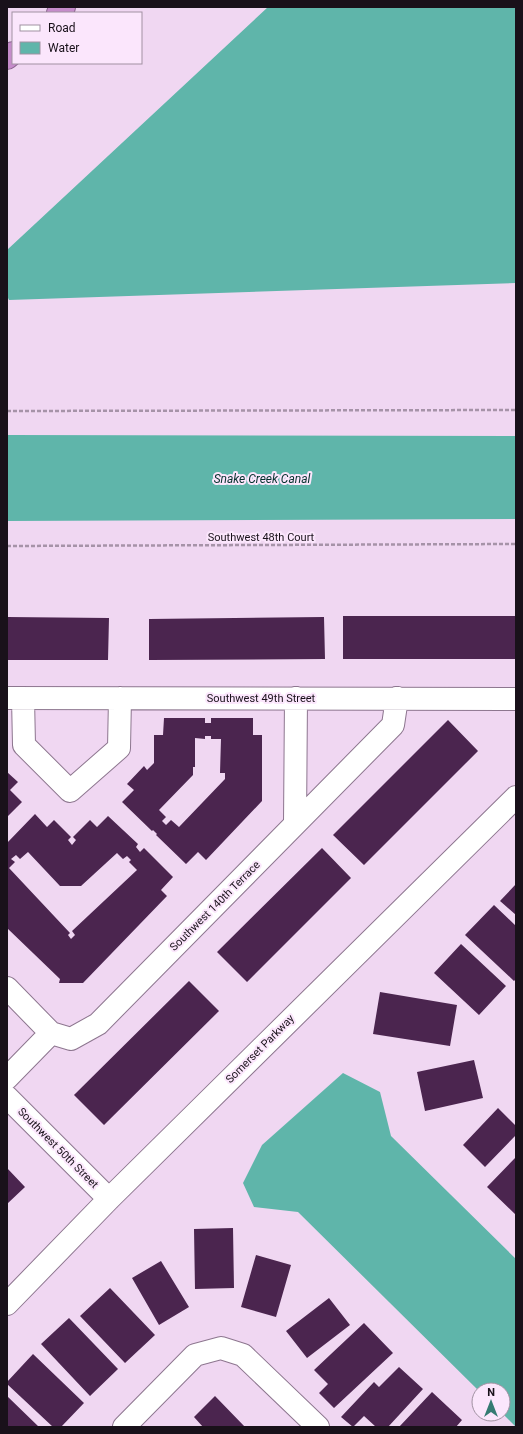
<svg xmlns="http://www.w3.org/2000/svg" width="523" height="1434" viewBox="0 0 523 1434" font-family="Roboto,sans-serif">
	<rect width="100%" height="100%" fill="#f0d7f2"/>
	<path fill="#5fb5aa" d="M 268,7 L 516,7 L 516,283 L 9,300 L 7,296 L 7,250 Z
		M 7,435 L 516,436 L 516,519 L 7,521 Z
		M 343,1073 L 380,1092 L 391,1136 L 516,1259 L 516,1427 L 503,1414 L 503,1390 L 479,1391 L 298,1212 L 254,1207 L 243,1183 L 262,1145 Z"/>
	<path fill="#4b254f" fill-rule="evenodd" d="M 343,616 L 516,616 L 516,659 L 343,659 Z
		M 7,617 L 109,618 L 108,660 L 7,660 Z
		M 324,617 L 325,659 L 149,660 L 149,619 Z
		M 164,718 L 205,718 L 205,723 L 211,723 L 211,718 L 253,718 L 253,735 L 262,735 L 262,801 L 206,860 L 198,852 L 186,864 L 156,835 L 157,834 L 153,830 L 152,831 L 122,802 L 134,790 L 127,784 L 144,766 L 147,770 L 154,763 L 154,735 L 163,735 ZM 205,736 L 211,736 L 211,739 L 221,739 L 220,773 L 225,773 L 225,779 L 179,827 L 171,820 L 166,825 L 162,821 L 166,817 L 159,810 L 193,775 L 193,767 L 195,767 L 195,738 L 205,739 Z
		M 448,720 L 478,751 L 364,865 L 333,835 Z
		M 7,772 L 18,782 L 10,790 L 22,802 L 7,817 Z
		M 35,814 L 47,827 L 54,820 L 71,837 L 68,840 L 72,845 L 76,840 L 73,837 L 90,820 L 97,827 L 108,816 L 138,844 L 136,847 L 140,852 L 144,848 L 173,877 L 161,890 L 167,896 L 83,983 L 59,983 L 60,979 L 7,928 L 7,843 ZM 28,852 L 60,886 L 81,886 L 117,853 L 123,859 L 127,856 L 131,860 L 129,862 L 137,870 L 72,931 L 75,935 L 71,939 L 68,935 L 70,933 L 9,868 L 15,862 L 11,859 L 16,855 L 20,859 Z
		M 322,848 L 351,878 L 247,982 L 217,952 Z
		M 516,884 L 516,915 L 500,901 Z
		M 494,905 L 516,926 L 516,979 L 514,981 L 465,935 Z
		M 461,944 L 506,986 L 479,1015 L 434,973 Z
		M 189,981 L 219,1011 L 104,1125 L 74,1095 Z
		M 380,992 L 457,1005 L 450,1046 L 373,1034 Z
		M 474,1060 L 483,1098 L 425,1111 L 417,1072 Z
		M 498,1108 L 516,1126 L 516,1135 L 485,1167 L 463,1145 Z
		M 516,1157 L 516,1215 L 487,1187 Z
		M 7,1168 L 25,1187 L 7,1204 Z
		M 233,1228 L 234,1288 L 195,1289 L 194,1229 Z
		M 256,1255 L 291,1265 L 276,1317 L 241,1307 Z
		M 161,1261 L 189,1307 L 159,1325 L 132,1278 Z
		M 110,1288 L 155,1335 L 125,1363 L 80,1316 Z
		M 329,1298 L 350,1325 L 307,1358 L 286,1331 Z
		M 69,1318 L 118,1369 L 90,1396 L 41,1344 Z
		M 364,1323 L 393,1353 L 334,1408 L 319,1393 L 328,1384 L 314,1370 Z
		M 33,1354 L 84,1403 L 61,1427 L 53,1427 L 7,1384 L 7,1382 Z
		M 399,1367 L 423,1389 L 388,1427 L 376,1427 L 364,1416 L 353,1427 L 341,1417 L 374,1382 L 379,1387 Z
		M 432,1392 L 462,1420 L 456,1427 L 399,1427 Z
		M 7,1396 L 39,1427 L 7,1427 Z
		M 215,1396 L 245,1427 L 203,1427 L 194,1417 Z"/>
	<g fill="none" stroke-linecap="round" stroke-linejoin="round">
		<g stroke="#8d768f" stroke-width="24">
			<path id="minor" d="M 7,698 L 516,699
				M 23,698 L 24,745 L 70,791 L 119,748 L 120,698
				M 295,824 L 296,698
				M 7,988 L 51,1033 L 71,1039 L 98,1024 L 393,725 L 397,698
				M 7,1078 L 51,1033
				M 7,1097 L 109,1199
				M 7,1304 L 109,1199 L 516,797
				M 124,1427 L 195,1355 L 221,1348 L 243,1355 L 318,1427"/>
		</g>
		<g stroke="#89618d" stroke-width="24">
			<path id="highway" d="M 58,13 L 64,7
				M 7,58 L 13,53"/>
		</g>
		<path stroke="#a693a8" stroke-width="2.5" stroke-dasharray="4 2" stroke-linecap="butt" d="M 7,411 L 516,410
			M 7,546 L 516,544"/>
		<use href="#minor" stroke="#fff" stroke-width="22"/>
		<use href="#highway" stroke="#c68ccb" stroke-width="22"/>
	</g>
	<g text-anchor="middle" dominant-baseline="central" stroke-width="4" stroke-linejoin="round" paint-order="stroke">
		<g font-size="11" fill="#19111a" stroke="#fbe6fc">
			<text x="261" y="537">Southwest 48th Court</text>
			<text x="261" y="698">Southwest 49th Street</text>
			<text transform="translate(215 906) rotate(-45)">Southwest 140th Terrace</text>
			<text transform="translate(260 1049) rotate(-45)">Somerset Parkway</text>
			<text transform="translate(58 1148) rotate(45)">Southwest 50th Street</text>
		</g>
		<g font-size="12" font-style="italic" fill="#04302c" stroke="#fbe6fc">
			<text x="262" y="479">Snake Creek Canal</text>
		</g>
	</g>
	<rect width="523" height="1434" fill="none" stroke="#19111a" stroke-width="16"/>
	<rect x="12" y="12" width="130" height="52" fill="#fbe6fc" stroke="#a191a2"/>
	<rect x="20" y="25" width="20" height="6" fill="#ffffff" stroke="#a191a2"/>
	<text x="48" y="32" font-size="12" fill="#19111a">Road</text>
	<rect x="20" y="42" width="20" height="12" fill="#5fb5aa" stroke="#a191a2"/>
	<text x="48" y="52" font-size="12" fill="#19111a">Water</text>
	<g transform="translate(491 1402)"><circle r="19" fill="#fbe6fc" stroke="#a191a2"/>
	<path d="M0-3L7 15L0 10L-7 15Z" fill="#357b73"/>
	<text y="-6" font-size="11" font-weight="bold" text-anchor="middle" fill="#19111a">N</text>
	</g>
</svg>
